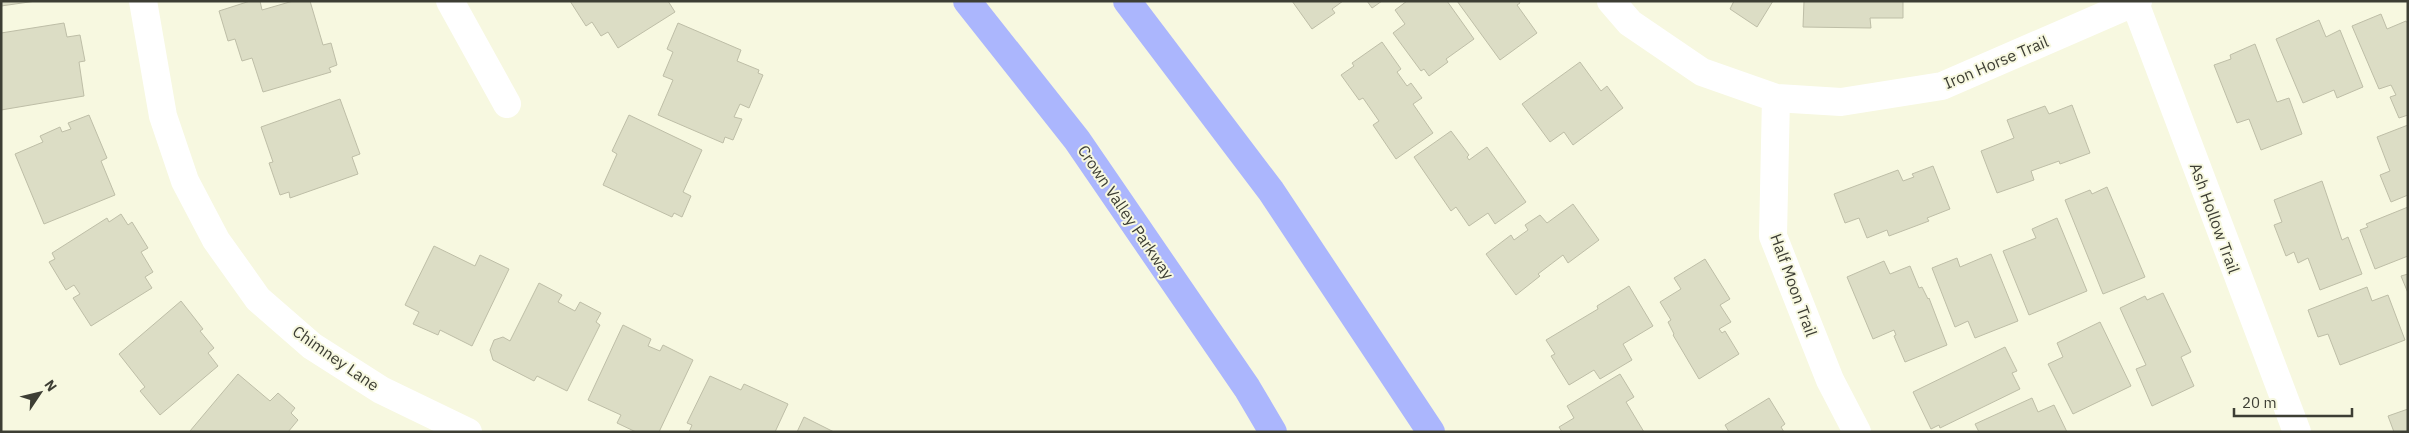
<svg xmlns="http://www.w3.org/2000/svg" width="2409" height="433" viewBox="0 0 2409 433" font-family="'IBM Plex Sans',sans-serif">
	<rect width="100%" height="100%" fill="#f7f8e0"/>
	<path fill="#dcddc5" stroke="#bebea7" d="M 1,1 L 36,1 L 1,6 Z
		M 250,1 L 260,1 L 262,10 L 293,1 L 310,1 L 323,45 L 331,43 L 337,65 L 329,68 L 331,72 L 263,92 L 252,58 L 242,61 L 235,39 L 228,41 L 219,11 Z
		M 570,1 L 668,1 L 675,12 L 618,48 L 608,32 L 601,36 L 592,22 L 586,26 Z
		M 1292,1 L 1343,1 L 1332,9 L 1335,13 L 1312,29 Z
		M 1367,1 L 1382,1 L 1372,8 Z
		M 1407,1 L 1447,1 L 1474,39 L 1446,59 L 1448,62 L 1429,76 L 1424,69 L 1421,71 L 1393,33 L 1405,24 L 1395,10 Z
		M 1457,1 L 1519,1 L 1520,3 L 1517,5 L 1537,33 L 1500,60 Z
		M 1734,1 L 1773,1 L 1757,27 L 1730,9 Z
		M 1804,1 L 1903,1 L 1903,18 L 1870,18 L 1871,28 L 1803,27 Z
		M 2381,14 L 2387,29 L 2406,21 L 2408,24 L 2408,115 L 2399,118 L 2390,97 L 2396,95 L 2391,85 L 2379,89 L 2352,26 Z
		M 2319,20 L 2326,37 L 2340,30 L 2363,87 L 2337,98 L 2334,90 L 2303,103 L 2276,39 Z
		M 64,23 L 67,37 L 80,35 L 85,61 L 79,62 L 84,96 L 1,110 L 1,33 Z
		M 678,23 L 741,50 L 737,61 L 759,70 L 758,73 L 763,75 L 749,108 L 740,104 L 734,117 L 742,119 L 733,140 L 725,137 L 723,143 L 658,115 L 673,80 L 663,76 L 673,52 L 667,49 Z
		M 1382,42 L 1401,69 L 1397,72 L 1407,86 L 1411,83 L 1422,98 L 1413,104 L 1433,133 L 1396,159 L 1373,125 L 1379,121 L 1363,98 L 1359,100 L 1341,75 L 1354,66 L 1352,63 Z
		M 2255,44 L 2277,102 L 2289,98 L 2302,134 L 2261,150 L 2249,119 L 2237,123 L 2214,65 L 2231,59 L 2230,55 Z
		M 1580,62 L 1601,91 L 1607,86 L 1623,108 L 1573,145 L 1564,132 L 1550,142 L 1522,104 Z
		M 340,99 L 360,154 L 352,157 L 358,174 L 290,198 L 289,192 L 280,195 L 269,163 L 273,162 L 261,127 Z
		M 2072,105 L 2090,153 L 2060,164 L 2059,161 L 2031,171 L 2034,180 L 1997,193 L 1981,151 L 2014,138 L 2007,120 L 2045,106 L 2049,114 Z
		M 89,115 L 107,158 L 101,161 L 115,195 L 44,224 L 15,154 L 43,142 L 40,136 L 60,127 L 62,132 L 71,129 L 68,123 Z
		M 629,115 L 702,150 L 683,192 L 691,196 L 682,217 L 674,213 L 672,217 L 603,185 L 617,154 L 612,151 Z
		M 2408,125 L 2408,195 L 2391,202 L 2380,175 L 2390,171 L 2377,137 Z
		M 1451,131 L 1469,155 L 1467,157 L 1469,160 L 1487,147 L 1526,202 L 1495,224 L 1488,213 L 1469,226 L 1456,207 L 1451,211 L 1414,157 Z
		M 1933,166 L 1950,209 L 1927,218 L 1929,221 L 1889,236 L 1887,230 L 1867,238 L 1859,218 L 1845,223 L 1834,194 L 1898,170 L 1903,181 L 1914,177 L 1912,174 Z
		M 2322,181 L 2342,240 L 2348,237 L 2362,274 L 2320,290 L 2308,258 L 2298,263 L 2294,252 L 2286,256 L 2274,225 L 2282,222 L 2274,200 Z
		M 2107,187 L 2145,277 L 2103,294 L 2065,200 L 2090,190 L 2092,194 Z
		M 1573,204 L 1599,240 L 1568,263 L 1563,255 L 1538,274 L 1540,276 L 1516,295 L 1486,254 L 1511,235 L 1514,240 L 1528,230 L 1525,225 L 1540,215 L 1547,223 Z
		M 2408,207 L 2408,256 L 2375,269 L 2360,230 L 2368,227 L 2366,224 Z
		M 121,214 L 128,225 L 132,222 L 148,248 L 141,252 L 153,272 L 145,277 L 152,288 L 91,326 L 73,298 L 80,294 L 74,285 L 66,290 L 49,262 L 55,259 L 52,253 L 107,218 L 109,222 Z
		M 2057,218 L 2087,291 L 2029,315 L 2003,251 L 2036,238 L 2032,229 Z
		M 434,246 L 475,266 L 480,255 L 509,269 L 472,346 L 440,330 L 438,335 L 413,324 L 419,312 L 405,305 Z
		M 1991,254 L 2018,321 L 1975,338 L 1968,321 L 1955,327 L 1932,268 L 1957,258 L 1960,267 Z
		M 1705,259 L 1730,299 L 1720,305 L 1731,322 L 1719,329 L 1722,333 L 1725,331 L 1739,354 L 1699,379 L 1673,335 L 1674,334 L 1668,322 L 1671,320 L 1660,302 L 1681,289 L 1674,278 Z
		M 1884,261 L 1890,274 L 1910,266 L 1919,288 L 1922,287 L 1928,299 L 1929,298 L 1947,345 L 1905,362 L 1894,336 L 1896,335 L 1894,330 L 1873,339 L 1847,277 Z
		M 2408,274 L 2408,293 L 2401,276 Z
		M 539,283 L 562,295 L 558,302 L 575,311 L 580,302 L 601,313 L 596,322 L 600,325 L 567,391 L 537,376 L 534,381 L 493,360 L 490,350 L 494,340 L 503,337 L 510,341 Z
		M 1629,286 L 1653,326 L 1623,344 L 1632,360 L 1600,379 L 1594,370 L 1569,385 L 1551,356 L 1555,354 L 1546,340 L 1598,309 L 1597,306 Z
		M 2367,287 L 2372,301 L 2388,295 L 2405,340 L 2340,365 L 2328,334 L 2318,337 L 2308,310 Z
		M 2163,293 L 2191,352 L 2181,357 L 2194,386 L 2152,406 L 2136,369 L 2146,365 L 2120,308 L 2145,296 L 2147,300 Z
		M 181,301 L 203,329 L 200,331 L 214,348 L 208,353 L 218,366 L 160,415 L 140,391 L 145,387 L 119,354 Z
		M 2100,322 L 2131,386 L 2073,414 L 2048,364 L 2063,357 L 2057,343 Z
		M 623,325 L 651,339 L 648,346 L 660,351 L 663,345 L 693,360 L 659,432 L 636,432 L 617,423 L 621,415 L 588,400 Z
		M 2005,347 L 2017,371 L 2012,373 L 2020,389 L 1940,428 L 1939,425 L 1931,429 L 1913,392 Z
		M 238,374 L 270,401 L 278,393 L 295,408 L 291,413 L 298,420 L 288,432 L 190,431 Z
		M 1620,374 L 1634,397 L 1626,402 L 1644,432 L 1562,432 L 1559,427 L 1574,418 L 1567,406 Z
		M 710,376 L 741,390 L 744,384 L 788,404 L 775,432 L 689,432 L 692,425 L 687,423 Z
		M 1769,398 L 1785,424 L 1781,427 L 1784,432 L 1729,432 L 1725,425 Z
		M 2032,398 L 2038,412 L 2054,405 L 2067,432 L 1979,432 L 1975,424 Z
		M 2408,409 L 2408,432 L 2394,432 L 2388,416 Z
		M 804,417 L 834,432 L 797,432 Z"/>
	<g fill="none" stroke-linecap="round" stroke-linejoin="round">
		<path stroke="#fff" stroke-width="28" d="M 143,1 L 163,116 L 185,181 L 216,240 L 258,299 L 312,346 L 381,390 L 468,432
			M 450,1 L 507,104
			M 1611,1 L 1630,23 L 1702,72 L 1776,98 L 1841,102 L 1942,86 L 2138,1
			M 2135,3 L 2297,432
			M 1776,98 L 1773,236 L 1830,380 L 1857,432"/>
		<path stroke="#abb6fd" stroke-width="28" d="M 967,1 L 1077,140 L 1247,388 L 1273,432
			M 1127,1 L 1271,191 L 1431,432"/>
	</g>
	<g text-anchor="middle" dominant-baseline="central" stroke-width="4" stroke-linejoin="round" paint-order="stroke">
		<g font-size="16" fill="#3d3e34" stroke="#f7f8e0">
			<text transform="translate(1996 62) rotate(-23)">Iron Horse Trail</text>
			<text transform="translate(1126 212) rotate(56)">Crown Valley Parkway</text>
			<text transform="translate(2215 218) rotate(70)">Ash Hollow Trail</text>
			<text transform="translate(1794 285) rotate(70)">Half Moon Trail</text>
			<text transform="translate(336 358) rotate(35)">Chimney Lane</text>
		</g>
	</g>
	<rect width="2409" height="433" fill="none" stroke="#3d3e34" stroke-width="5"/>
	<g transform="translate(40 393) rotate(55)" stroke="#f7f8e0" stroke-width="4" paint-order="stroke">
	<path d="M0-4L9 19L0 12L-9 19Z" fill="#3d3e34"/>
	<text y="-8" font-size="14" font-weight="bold" text-anchor="middle" fill="#3d3e34">N</text>
	</g>
	<path d="M2234 408v8h118v-8" fill="none" stroke="#3d3e34" stroke-width="2.5"/>
	<text x="2242" y="408" font-size="15" fill="#3d3e34" stroke="#f7f8e0" stroke-width="4" paint-order="stroke">20 m</text>
</svg>
